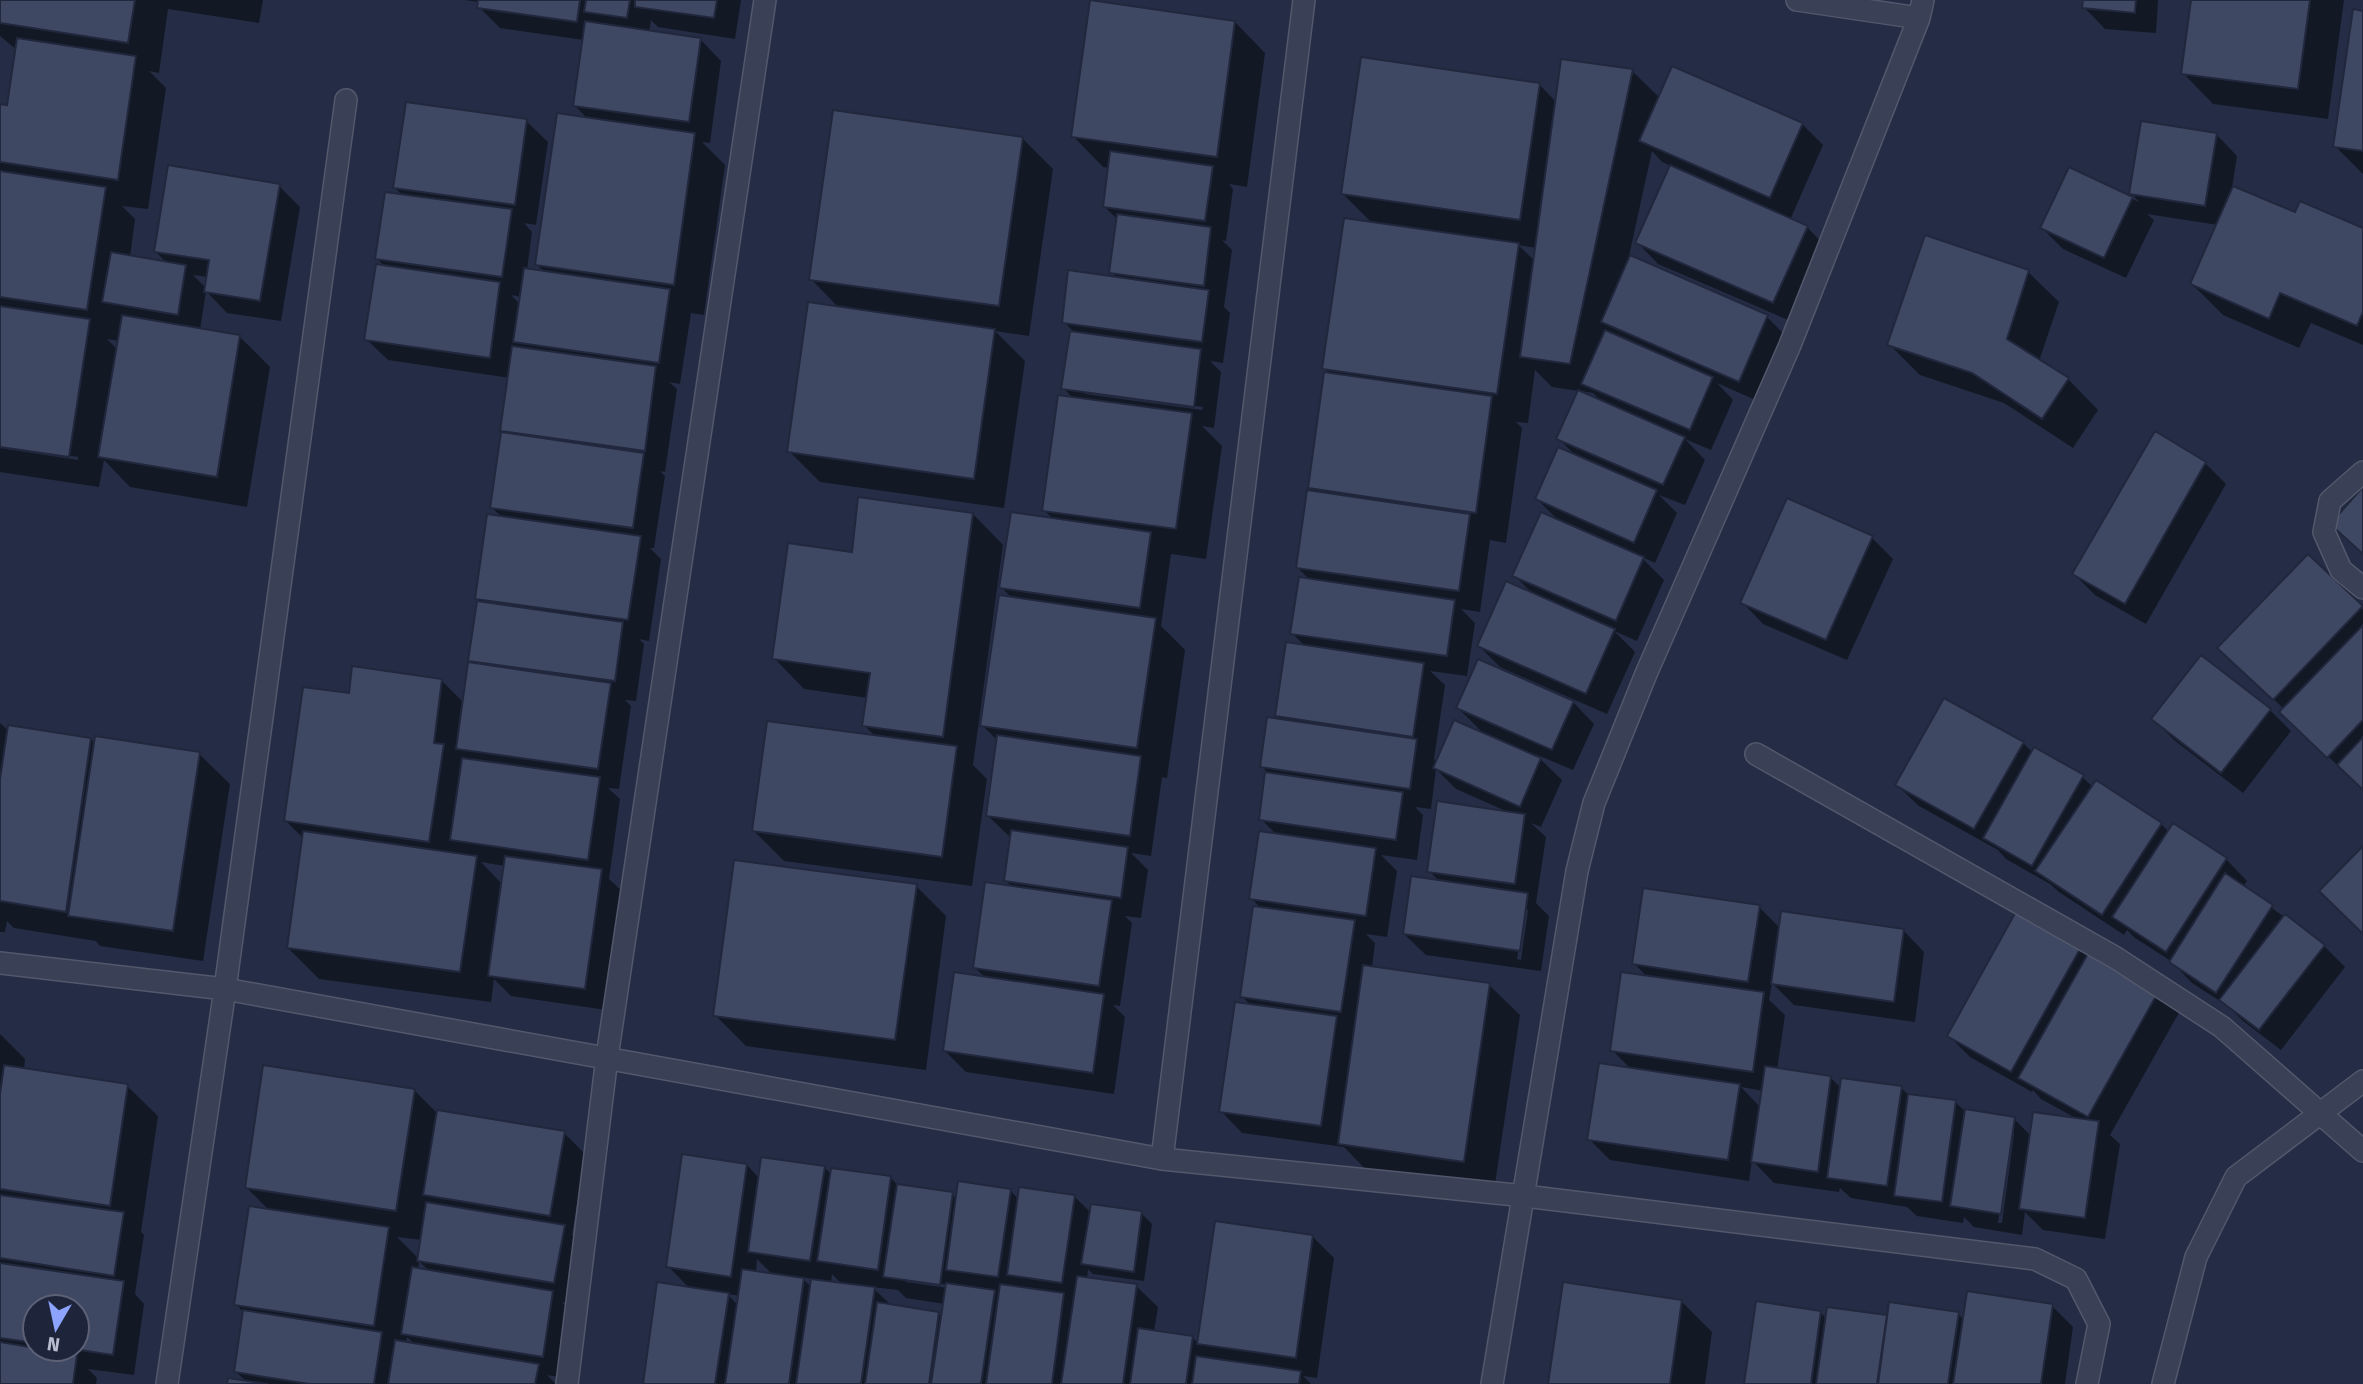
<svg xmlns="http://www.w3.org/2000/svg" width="2363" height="1384" viewBox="0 0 2363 1384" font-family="'Fira Sans',sans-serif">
	<rect width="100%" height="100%" fill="#252d46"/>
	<path fill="#0007" fill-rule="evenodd" d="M 0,0 L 263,0 L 259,23 L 168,9 L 159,73 L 149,71 L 166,88 L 148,209 L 122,206 L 135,219 L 130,257 L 168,264 L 155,251 L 279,186 L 300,207 L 281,321 L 227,313 L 206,291 L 200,330 L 239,336 L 270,367 L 247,507 L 130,487 L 104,460 L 99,487 L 0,472 L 0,448 L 78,460 L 78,457 L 0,445 L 0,106 L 8,107 L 17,50 L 0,36 ZM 193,275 L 208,277 L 206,288 ZM 107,339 L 120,341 L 118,350 Z
		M 464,0 L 741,0 L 735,39 L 658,27 L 651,20 L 649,32 L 700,39 L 721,61 L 710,143 L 702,142 L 725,165 L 704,315 L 691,313 L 680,384 L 669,382 L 677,389 L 665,472 L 660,471 L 665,476 L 654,548 L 650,548 L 661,559 L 649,641 L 639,639 L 644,644 L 636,701 L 625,700 L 631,706 L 619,789 L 608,788 L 620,799 L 609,879 L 623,892 L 606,1010 L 511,996 L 494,979 L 491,1002 L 319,979 L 288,948 L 304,839 L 285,820 L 351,695 L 441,680 L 464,703 L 475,665 L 470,660 L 482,604 L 477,598 L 503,518 L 492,508 L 510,378 L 388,360 L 366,339 L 386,267 L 377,259 L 403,196 L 395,188 L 526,121 L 548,142 L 536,225 L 524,223 L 532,232 L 527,270 L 546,273 L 537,265 L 588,119 L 574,105 L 584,40 L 500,28 L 479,7 L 480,2 ZM 511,295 L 521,297 L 520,304 ZM 481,862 L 505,866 L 502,884 Z
		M 2084,0 L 2158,0 L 2156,33 L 2105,29 L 2084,7 Z
		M 2193,0 L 2344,0 L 2328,119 L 2213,104 L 2183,73 Z
		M 2363,13 L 2363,174 L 2335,146 Z
		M 1235,22 L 1265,53 L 1247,187 L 1229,184 L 1233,189 L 1226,241 L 1222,240 L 1232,250 L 1224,307 L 1230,313 L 1223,363 L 1210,361 L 1221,372 L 1214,428 L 1202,426 L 1222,446 L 1206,559 L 1171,554 L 1161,626 L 1185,650 L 1167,778 L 1162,777 L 1151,856 L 1131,853 L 1148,870 L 1141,918 L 1125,916 L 1132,923 L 1120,1006 L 1113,1005 L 1125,1017 L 1114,1094 L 966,1072 L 945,1051 L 986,978 L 974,967 L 1013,888 L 1006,881 L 1012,837 L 1009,836 L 987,815 L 998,741 L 982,725 L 1013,599 L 1001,587 L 1054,520 L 1044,510 L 1074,399 L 1063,388 L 1076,334 L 1064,322 L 1118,279 L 1111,272 L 1118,220 L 1105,207 L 1110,168 L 1103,167 L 1073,136 ZM 1085,391 L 1203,407 L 1202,410 L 1085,394 Z
		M 1632,71 L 1660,98 L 1802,124 L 1823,145 L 1790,220 L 1807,227 L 1828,249 L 1795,323 L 1658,264 L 1637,242 L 1671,166 L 1662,162 L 1652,151 L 1629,256 L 1767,317 L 1788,338 L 1760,402 L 1717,383 L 1733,400 L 1711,450 L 1685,439 L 1705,460 L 1685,505 L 1659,495 L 1677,513 L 1655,563 L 1640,556 L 1664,580 L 1637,641 L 1614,631 L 1635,652 L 1607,714 L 1500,667 L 1479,646 L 1534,595 L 1514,575 L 1561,523 L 1537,499 L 1577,457 L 1558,438 L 1579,391 L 1552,387 L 1535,370 L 1528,423 L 1516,422 L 1522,428 L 1506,543 L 1490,540 L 1480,612 L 1461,609 L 1475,623 L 1467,676 L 1430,671 L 1445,685 L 1434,759 L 1437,762 L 1485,735 L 1458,708 L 1573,702 L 1594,724 L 1573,770 L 1535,754 L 1562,780 L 1541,827 L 1531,823 L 1546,837 L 1536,903 L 1549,916 L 1541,971 L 1426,955 L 1404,934 L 1440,882 L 1429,871 L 1508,812 L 1456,789 L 1436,769 L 1431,809 L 1415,807 L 1423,815 L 1417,860 L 1381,855 L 1397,871 L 1387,937 L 1366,934 L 1375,943 L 1372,968 L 1489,985 L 1520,1015 L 1494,1191 L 1370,1174 L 1344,1147 L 1242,1133 L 1221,1111 L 1251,1006 L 1242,996 L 1262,909 L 1251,898 L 1277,835 L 1261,819 L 1267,772 L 1262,766 L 1282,721 L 1277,716 L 1306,647 L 1292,633 L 1311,581 L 1298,568 L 1315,493 L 1309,487 L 1330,374 L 1324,368 L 1373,224 L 1343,194 L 1539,84 L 1556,102 ZM 1518,245 L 1537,248 L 1535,261 ZM 1580,391 L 1593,393 L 1602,402 ZM 1524,910 L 1528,910 L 1521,960 L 1517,959 Z
		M 2216,134 L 2237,156 L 2232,188 L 2296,215 L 2363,229 L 2363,345 L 2311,323 L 2299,348 L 2223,315 L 2192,284 L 2218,225 L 2147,214 L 2154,220 L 2126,278 L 2063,249 L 2042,228 L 2070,170 L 2139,202 L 2131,193 Z
		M 1022,138 L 1053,169 L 1029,336 L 995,331 L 1025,361 L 1004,508 L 820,482 L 789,451 L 839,308 L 811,279 Z
		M 2028,272 L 2059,302 L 2039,361 L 2068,379 L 2098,410 L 2073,448 L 2004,403 L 1920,375 L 1889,344 Z
		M 2205,463 L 2226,484 L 2146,624 L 2095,595 L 2074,574 Z
		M 973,514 L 1003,545 L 973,765 L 987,779 L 972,886 L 784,861 L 754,831 L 876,737 L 864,725 L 868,698 L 804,689 L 774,658 L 853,554 Z
		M 1872,538 L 1893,559 L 1847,660 L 1763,624 L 1742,602 Z
		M 2308,557 L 2363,609 L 2363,788 L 2302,733 L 2284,709 L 2241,669 Z
		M 2270,710 L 2291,731 L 2243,793 L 2174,740 L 2153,719 Z
		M 0,723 L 9,731 L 91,739 L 96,744 L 199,754 L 230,784 L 203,961 L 100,946 L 96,941 L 14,928 L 7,921 L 5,932 L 0,932 Z
		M 2023,743 L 2033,753 L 2082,777 L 2093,787 L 2161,824 L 2169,832 L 2226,859 L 2247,881 L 2243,887 L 2324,946 L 2345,967 L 2281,1050 L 2243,1021 L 2229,1007 L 2192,983 L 2171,961 L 2135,938 L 2127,930 L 2124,935 L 2059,892 L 2050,884 L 2006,859 L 1998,850 L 1919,806 L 1897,785 Z
		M 916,886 L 946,916 L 926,1070 L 746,1046 L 715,1015 Z
		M 1759,907 L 1780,928 L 1903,930 L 1924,952 L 1915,1022 L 1794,1005 L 1772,983 L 1769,1000 L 1785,1015 L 1777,1070 L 1831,1078 L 1842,1089 L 1901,1088 L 1909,1095 L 1955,1102 L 1967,1113 L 2014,1119 L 2031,1136 L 2079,1120 L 2041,1099 L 2033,1090 L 2032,1092 L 1970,1057 L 1949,1036 L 2020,909 L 2180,1011 L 2110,1135 L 2120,1144 L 2105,1239 L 2043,1230 L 2025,1212 L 2022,1235 L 1974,1227 L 1964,1217 L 1963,1223 L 1917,1216 L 1907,1207 L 1851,1198 L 1840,1188 L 1839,1192 L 1774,1183 L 1752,1160 L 1749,1181 L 1610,1160 L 1589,1139 L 1631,1069 L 1612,1050 L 1647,977 L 1634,963 ZM 1741,1087 L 1764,1091 L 1761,1108 ZM 2011,1134 L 2014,1134 L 2002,1223 L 1998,1223 Z
		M 0,1034 L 25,1059 L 24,1070 L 127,1086 L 158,1116 L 141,1232 L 144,1235 L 135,1294 L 144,1304 L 134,1375 L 88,1369 L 97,1378 L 96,1384 L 0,1384 ZM 35,1307 L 77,1307 L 77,1349 L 35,1349 Z
		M 414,1090 L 438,1114 L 564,1133 L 585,1154 L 572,1235 L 585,1248 L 575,1304 L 562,1302 L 574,1314 L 564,1378 L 547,1375 L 556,1384 L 229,1384 L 247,1382 L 236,1372 L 244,1313 L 236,1304 L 269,1210 L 247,1188 ZM 397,1237 L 422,1240 L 419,1259 ZM 419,1261 L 430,1272 L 418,1270 ZM 407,1337 L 415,1345 L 406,1344 Z
		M 747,1165 L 760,1179 L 824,1167 L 832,1175 L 891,1178 L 899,1187 L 952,1194 L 957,1200 L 1010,1190 L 1019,1200 L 1075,1197 L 1091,1213 L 1141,1213 L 1152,1224 L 1144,1281 L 1093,1274 L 1088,1269 L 1087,1279 L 1136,1286 L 1158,1307 L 1154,1332 L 1192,1337 L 1199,1344 L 1312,1236 L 1334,1258 L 1317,1378 L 1303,1376 L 1311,1384 L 645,1384 L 690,1289 L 668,1266 ZM 757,1259 L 773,1275 L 756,1273 ZM 832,1274 L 843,1285 L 831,1283 ZM 801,1277 L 813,1279 L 812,1288 ZM 906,1279 L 949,1285 L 948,1288 L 906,1282 ZM 872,1287 L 898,1290 L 906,1298 L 945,1304 L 942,1318 L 939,1314 L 892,1306 ZM 727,1294 L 740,1296 L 738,1305 Z
		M 1681,1301 L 1712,1332 L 1705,1384 L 1549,1384 Z
		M 2052,1306 L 2073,1327 L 2065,1384 L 1746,1384 L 1820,1312 L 1827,1319 L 1829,1309 L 1889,1318 L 1958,1314 L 1964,1320 Z"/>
	<path fill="#3f4863" stroke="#21273c" stroke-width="2" d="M 0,0 L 135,0 L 128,43 L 0,23 Z
		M 478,0 L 580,0 L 577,22 L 477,8 Z
		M 586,0 L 630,0 L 627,18 L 584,12 Z
		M 635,0 L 717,0 L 714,18 L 635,7 Z
		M 1090,0 L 1235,21 L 1217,157 L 1071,137 Z
		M 2083,0 L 2136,0 L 2135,13 L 2082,8 Z
		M 2191,0 L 2310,0 L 2298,89 L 2181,74 Z
		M 2353,9 L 2363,11 L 2363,151 L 2333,147 Z
		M 585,21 L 701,38 L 689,122 L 573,106 Z
		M 17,38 L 136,56 L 118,180 L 0,162 L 0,104 L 7,105 Z
		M 1361,57 L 1540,83 L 1520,220 L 1341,194 Z
		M 1561,59 L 1633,69 L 1570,364 L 1520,357 Z
		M 1672,66 L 1803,123 L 1770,198 L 1639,141 Z
		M 406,102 L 527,119 L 515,205 L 393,188 Z
		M 833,110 L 1023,137 L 999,306 L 809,280 Z
		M 557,113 L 695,133 L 674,285 L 535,265 Z
		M 2141,121 L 2217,133 L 2205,206 L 2129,194 Z
		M 1110,151 L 1213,166 L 1205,221 L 1103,207 Z
		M 168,165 L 280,184 L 260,301 L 204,292 L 209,260 L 154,252 Z
		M 1670,165 L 1808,226 L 1773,303 L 1635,243 Z
		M 2069,167 L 2133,197 L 2104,258 L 2040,228 Z
		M 0,171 L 106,187 L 87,310 L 0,297 Z
		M 2233,186 L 2295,212 L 2300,201 L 2363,228 L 2363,312 L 2357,326 L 2280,293 L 2269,319 L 2190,284 Z
		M 385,192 L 512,209 L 502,277 L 375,259 Z
		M 1117,214 L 1211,227 L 1204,286 L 1109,273 Z
		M 1344,218 L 1519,243 L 1497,394 L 1322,369 Z
		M 1925,235 L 2029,270 L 2007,339 L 2069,378 L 2042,419 L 1972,373 L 1887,345 Z
		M 111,252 L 186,265 L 178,315 L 102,302 Z
		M 1630,255 L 1768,315 L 1739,382 L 1601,322 Z
		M 376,264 L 500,282 L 490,358 L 364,340 Z
		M 524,268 L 670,289 L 659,363 L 513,342 Z
		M 1068,270 L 1209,290 L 1202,342 L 1062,323 Z
		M 808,302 L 995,329 L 974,479 L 787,452 Z
		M 0,306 L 90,319 L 69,457 L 0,447 Z
		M 122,315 L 240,335 L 217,477 L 98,457 Z
		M 1605,330 L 1713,377 L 1690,430 L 1581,384 Z
		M 1070,331 L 1201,349 L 1194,407 L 1061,389 Z
		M 512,346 L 656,366 L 645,451 L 500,431 Z
		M 1324,372 L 1492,396 L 1476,513 L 1308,488 Z
		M 1578,390 L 1685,437 L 1663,485 L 1556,439 Z
		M 1058,395 L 1192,413 L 1176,529 L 1042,511 Z
		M 2155,431 L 2206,462 L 2125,604 L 2072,574 Z
		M 501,432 L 644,453 L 633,528 L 490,508 Z
		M 1558,447 L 1657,490 L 1634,543 L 1535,499 Z
		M 2363,487 L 2363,554 L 2330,524 Z
		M 1307,490 L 1470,514 L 1459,591 L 1296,568 Z
		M 858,497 L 973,513 L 943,737 L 862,726 L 870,673 L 772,659 L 788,543 L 852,552 Z
		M 1787,498 L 1873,536 L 1826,640 L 1740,603 Z
		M 1011,512 L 1151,532 L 1140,608 L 999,588 Z
		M 1541,512 L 1644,557 L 1616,621 L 1512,576 Z
		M 487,514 L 641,536 L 628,620 L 475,599 Z
		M 2308,554 L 2363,606 L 2273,700 L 2217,648 Z
		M 1299,577 L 1455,600 L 1447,656 L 1290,634 Z
		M 1506,581 L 1615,629 L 1586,694 L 1477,646 Z
		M 999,595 L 1156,618 L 1137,748 L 980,726 Z
		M 477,601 L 623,622 L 615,681 L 468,661 Z
		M 2363,625 L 2363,720 L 2327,758 L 2279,712 Z
		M 1286,642 L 1424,663 L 1413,737 L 1275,716 Z
		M 2201,655 L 2271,709 L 2221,773 L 2151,719 Z
		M 1478,659 L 1574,701 L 1552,750 L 1456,708 Z
		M 468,662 L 611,683 L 598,769 L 456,749 Z
		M 352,666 L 442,679 L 434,743 L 444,744 L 429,842 L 284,821 L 303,687 L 349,693 Z
		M 1944,698 L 2024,742 L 1974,829 L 1895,785 Z
		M 1267,717 L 1417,739 L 1410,789 L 1260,767 Z
		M 1454,720 L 1541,758 L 1520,807 L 1433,768 Z
		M 767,721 L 957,746 L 942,857 L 752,831 Z
		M 8,725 L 91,738 L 66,912 L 0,901 L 0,779 Z
		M 997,735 L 1141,756 L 1130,836 L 986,816 Z
		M 95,736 L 200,752 L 173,931 L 68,916 Z
		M 2363,737 L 2363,790 L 2337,765 Z
		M 2034,747 L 2084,775 L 2032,866 L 1983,838 Z
		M 462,758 L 600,777 L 588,860 L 450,840 Z
		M 1265,772 L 1403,792 L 1396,840 L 1259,820 Z
		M 2096,780 L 2162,823 L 2102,915 L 2035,871 Z
		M 1437,801 L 1525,814 L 1515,884 L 1427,872 Z
		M 2173,823 L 2227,858 L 2166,952 L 2112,917 Z
		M 1011,830 L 1128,847 L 1121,898 L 1004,881 Z
		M 303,831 L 477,856 L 460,972 L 287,948 Z
		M 1259,831 L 1376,848 L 1366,916 L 1249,899 Z
		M 2363,846 L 2363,934 L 2319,891 Z
		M 505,856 L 602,869 L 585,989 L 488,976 Z
		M 734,860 L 917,884 L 895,1040 L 713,1016 Z
		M 2225,873 L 2273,905 L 2216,993 L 2169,962 Z
		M 1411,876 L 1528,893 L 1520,951 L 1403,934 Z
		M 985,882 L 1112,900 L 1099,986 L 973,968 Z
		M 1643,888 L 1760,905 L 1748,982 L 1632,964 Z
		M 1253,906 L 1355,920 L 1341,1012 L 1240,997 Z
		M 2019,906 L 2084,942 L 2011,1072 L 1947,1036 Z
		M 1781,911 L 1904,929 L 1894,1002 L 1771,984 Z
		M 2285,914 L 2325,945 L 2259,1030 L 2219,1000 Z
		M 2090,950 L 2160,989 L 2088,1117 L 2018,1078 Z
		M 1363,965 L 1490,983 L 1464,1162 L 1338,1144 Z
		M 954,972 L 1104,994 L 1093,1073 L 943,1051 Z
		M 1621,972 L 1764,992 L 1753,1072 L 1610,1051 Z
		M 1235,1002 L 1337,1016 L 1321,1126 L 1219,1112 Z
		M 1599,1063 L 1740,1084 L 1728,1160 L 1587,1140 Z
		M 4,1065 L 128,1084 L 110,1206 L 0,1189 L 0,1094 Z
		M 263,1065 L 415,1089 L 396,1211 L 245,1188 Z
		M 1765,1066 L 1831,1076 L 1818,1172 L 1751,1162 Z
		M 1841,1078 L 1902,1086 L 1887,1186 L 1827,1178 Z
		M 1908,1094 L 1956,1100 L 1942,1202 L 1894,1196 Z
		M 1965,1109 L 2015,1117 L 2001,1214 L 1950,1206 Z
		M 437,1110 L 565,1131 L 550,1216 L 423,1195 Z
		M 2033,1112 L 2099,1121 L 2085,1218 L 2019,1209 Z
		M 682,1154 L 747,1164 L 731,1277 L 666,1267 Z
		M 761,1157 L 825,1166 L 810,1261 L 748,1252 Z
		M 831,1168 L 891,1176 L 878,1270 L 817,1261 Z
		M 958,1181 L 1011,1189 L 998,1277 L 946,1270 Z
		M 897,1184 L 953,1192 L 940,1285 L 883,1277 Z
		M 1019,1187 L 1075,1195 L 1062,1283 L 1007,1275 Z
		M 0,1195 L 124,1212 L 114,1276 L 0,1258 Z
		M 426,1202 L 565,1225 L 554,1283 L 417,1261 Z
		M 1091,1204 L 1142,1211 L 1134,1272 L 1081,1264 Z
		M 249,1206 L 389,1227 L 374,1326 L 234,1305 Z
		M 1215,1221 L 1313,1235 L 1296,1358 L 1197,1344 Z
		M 0,1263 L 124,1281 L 113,1355 L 73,1349 L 77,1349 L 77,1307 L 35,1307 L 35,1343 L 0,1338 Z
		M 412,1267 L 553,1291 L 543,1357 L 401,1334 Z
		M 742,1269 L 804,1278 L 789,1384 L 725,1384 Z
		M 1077,1276 L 1137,1284 L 1123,1384 L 1061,1384 Z
		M 811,1279 L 875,1287 L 861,1384 L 796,1384 Z
		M 657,1282 L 729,1293 L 715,1384 L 643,1384 Z
		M 1563,1282 L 1682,1300 L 1670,1384 L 1548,1384 Z
		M 946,1283 L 995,1290 L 981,1384 L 931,1384 Z
		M 1000,1284 L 1064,1293 L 1052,1384 L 986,1384 Z
		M 1967,1291 L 2053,1304 L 2041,1384 L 1953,1384 Z
		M 1756,1301 L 1821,1311 L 1811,1384 L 1744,1384 Z
		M 877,1302 L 939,1312 L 929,1384 L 865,1384 Z
		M 1889,1302 L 1959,1312 L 1948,1384 L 1878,1384 Z
		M 1827,1307 L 1887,1315 L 1877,1384 L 1816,1384 Z
		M 243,1310 L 382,1332 L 374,1384 L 309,1384 L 234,1372 Z
		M 1138,1328 L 1193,1336 L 1186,1384 L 1130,1384 Z
		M 395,1340 L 539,1364 L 535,1384 L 388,1384 Z
		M 0,1342 L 77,1355 L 73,1384 L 0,1384 Z
		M 1196,1356 L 1301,1371 L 1299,1384 L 1192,1384 Z
		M 228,1378 L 268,1384 L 227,1384 Z"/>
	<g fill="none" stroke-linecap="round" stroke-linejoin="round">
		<g stroke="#53586c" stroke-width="24">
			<path id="minor" d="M 1797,0 L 1919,18
				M 2363,472 L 2330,501 L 2324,532 L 2341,570 L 2363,588
				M 1756,754 L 2116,958 L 2222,1027 L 2363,1151
				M 0,963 L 225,989 L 1162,1159 L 1525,1196 L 2035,1259 L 2076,1279 L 2099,1324 L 2087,1384
				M 1162,1159 L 1304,0
				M 167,1384 L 225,989 L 346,100
				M 567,1384 L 607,1057 L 765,0
				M 1492,1384 L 1577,871 L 1594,803 L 1646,674 L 1790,345 L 1919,18 L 1923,0
				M 2163,1384 L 2196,1257 L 2236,1177 L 2363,1081"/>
		</g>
		<use href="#minor" stroke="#3a4055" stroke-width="21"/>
	</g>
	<g transform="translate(56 1328) rotate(189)"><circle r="33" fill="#1e253b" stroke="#5c6176" stroke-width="2"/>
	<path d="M0-5L12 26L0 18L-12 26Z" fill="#8ca4ff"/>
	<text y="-10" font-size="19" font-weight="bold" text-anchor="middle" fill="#b8bcce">N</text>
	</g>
</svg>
